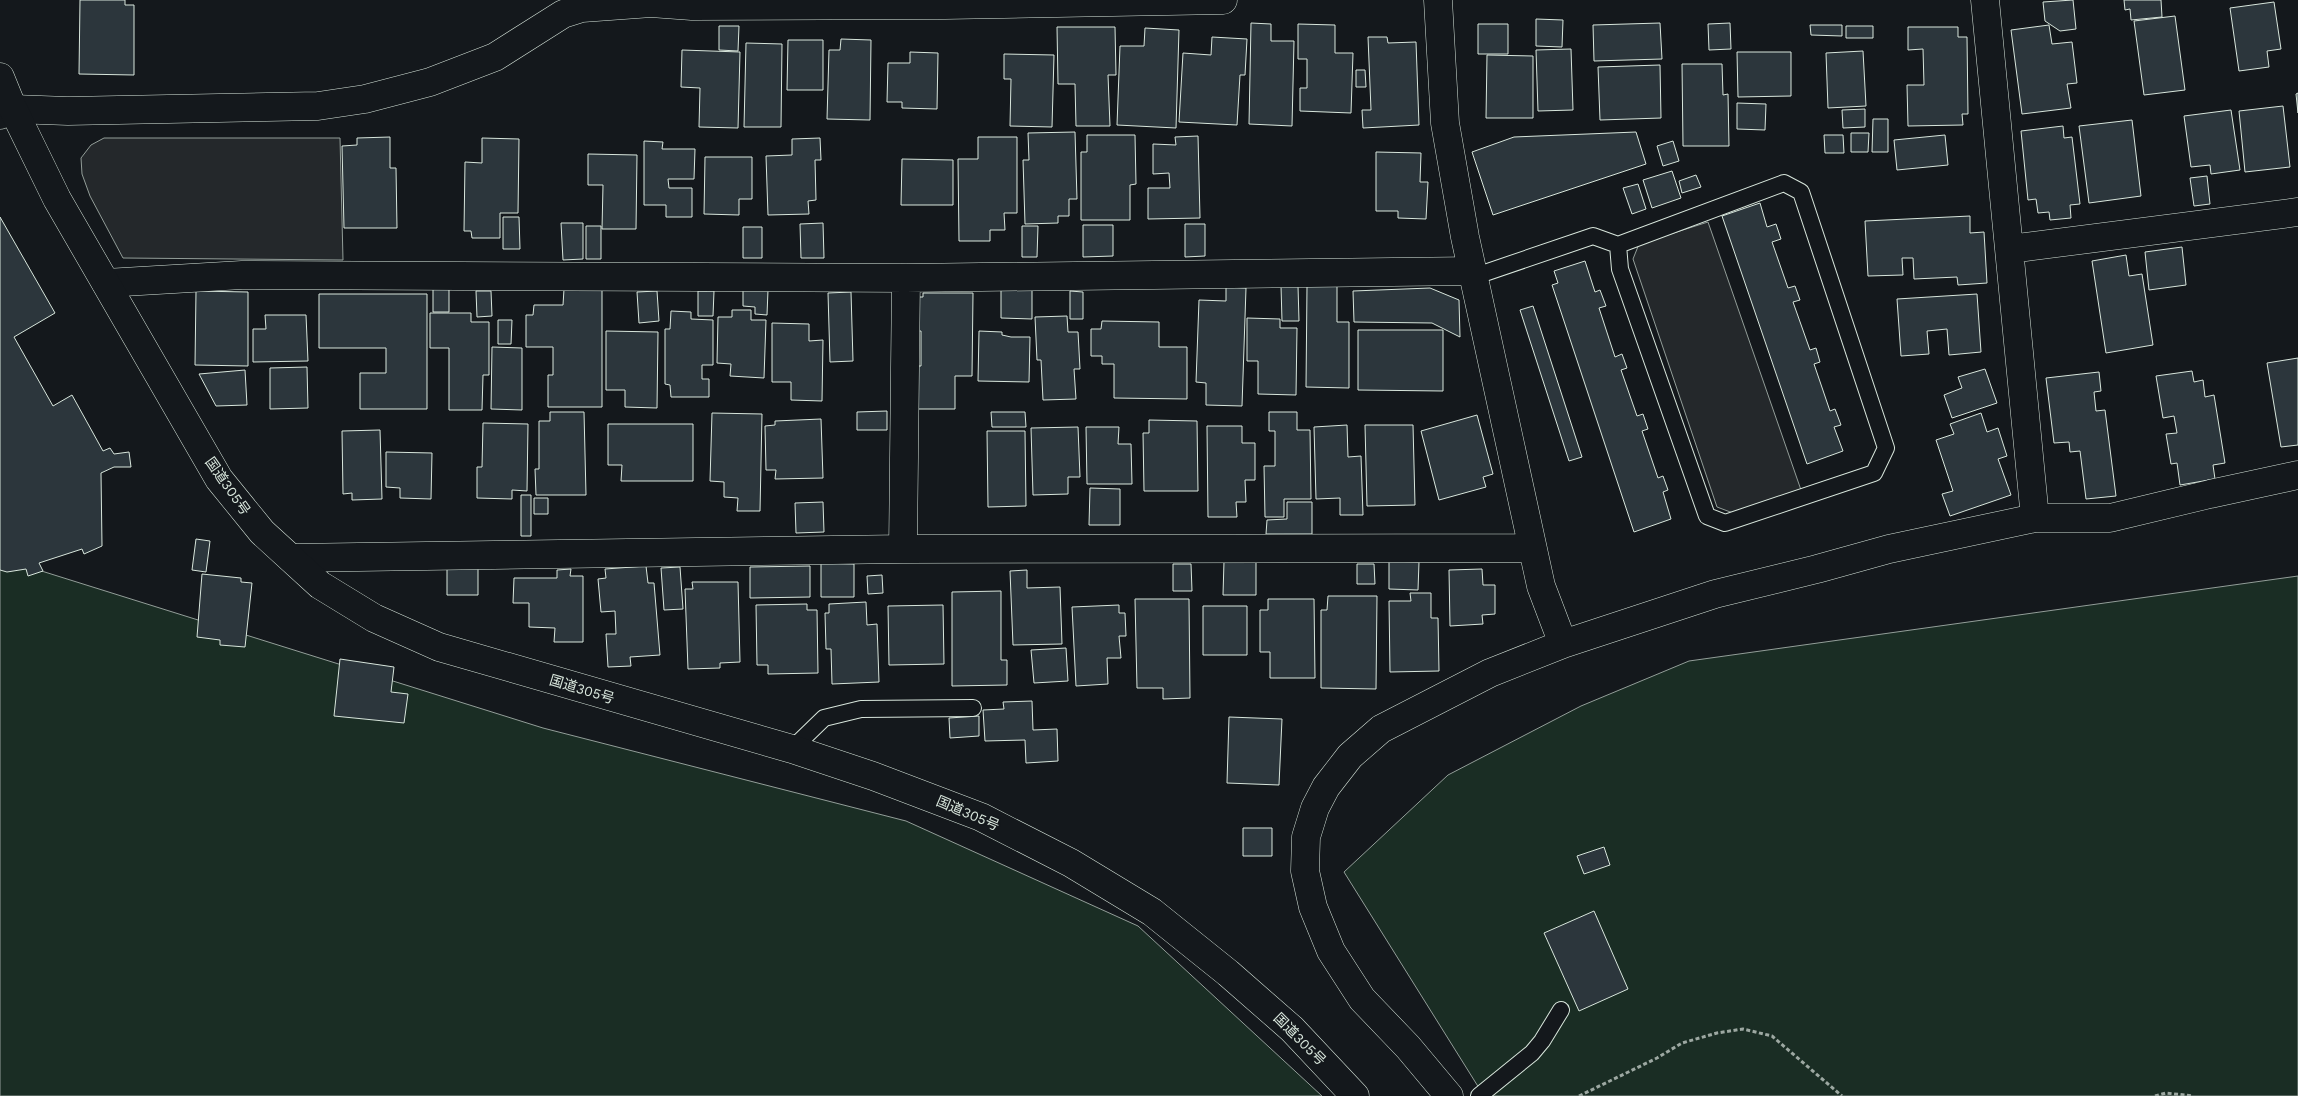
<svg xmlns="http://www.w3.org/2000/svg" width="2298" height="1096" viewBox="0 0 2298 1096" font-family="'Work Sans','Noto Sans JP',sans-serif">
	<rect width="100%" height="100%" fill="#14181c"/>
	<path fill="#1a2d24" stroke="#939e99" d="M 0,558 L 543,728 L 906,821 L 1138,926 L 1322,1096 L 0,1096 Z
		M 2298,576 L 2298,1096 L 1484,1096 L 1344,872 L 1448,775 L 1581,706 L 1689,661 Z"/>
	<path fill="#24282b" stroke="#939e99" d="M 104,138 L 340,138 L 343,260 L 123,258 L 90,196 L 82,174 L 81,158 L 91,145 Z
		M 1708,222 L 1801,490 L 1733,513 L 1717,507 L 1633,259 L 1639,244 Z"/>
	<path fill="#2c363c" stroke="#d8e6dc" d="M 80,0 L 125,0 L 125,5 L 134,5 L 134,75 L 79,74 Z
		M 2073,0 L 2076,29 L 2060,31 L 2045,21 L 2043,2 Z
		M 2124,0 L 2161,0 L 2162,17 L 2131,20 L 2130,9 L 2125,10 Z
		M 2274,2 L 2281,49 L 2267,51 L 2269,67 L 2239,71 L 2230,8 Z
		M 2175,16 L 2185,90 L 2144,95 L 2134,21 Z
		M 1536,19 L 1563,20 L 1562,47 L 1536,46 Z
		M 1251,23 L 1271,24 L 1271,41 L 1294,41 L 1292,126 L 1249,124 Z
		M 1660,23 L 1662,59 L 1594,61 L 1593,25 Z
		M 1730,23 L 1731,49 L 1709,50 L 1708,24 Z
		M 1298,24 L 1335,25 L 1335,53 L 1353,53 L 1351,113 L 1300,111 L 1300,88 L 1307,88 L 1307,59 L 1298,59 Z
		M 1478,24 L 1508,24 L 1508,54 L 1478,54 Z
		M 1810,25 L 1842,25 L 1842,36 L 1811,35 Z
		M 2049,25 L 2052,44 L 2072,42 L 2077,83 L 2067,84 L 2071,108 L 2022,114 L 2011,30 Z
		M 719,26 L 739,26 L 738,51 L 719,50 Z
		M 1846,26 L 1873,26 L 1873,38 L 1846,38 Z
		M 1057,27 L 1115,27 L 1116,75 L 1108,75 L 1110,126 L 1076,126 L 1075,84 L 1058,84 Z
		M 1908,27 L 1958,27 L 1958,37 L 1967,37 L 1968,114 L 1962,114 L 1963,125 L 1908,126 L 1907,85 L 1924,85 L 1923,49 L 1908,50 Z
		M 1145,28 L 1179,30 L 1176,128 L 1117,125 L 1120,46 L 1144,46 Z
		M 1212,37 L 1247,39 L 1245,75 L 1240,75 L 1237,125 L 1179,122 L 1183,53 L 1211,55 Z
		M 1368,37 L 1387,37 L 1388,43 L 1416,42 L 1419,125 L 1363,128 L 1362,110 L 1371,110 Z
		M 841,39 L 871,40 L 870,120 L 827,119 L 829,50 L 840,50 Z
		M 788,40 L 823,40 L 823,90 L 787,90 Z
		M 746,43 L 782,44 L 781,127 L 744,127 Z
		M 1571,49 L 1573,110 L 1538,111 L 1536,50 Z
		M 682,50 L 740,52 L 738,128 L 699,127 L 700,88 L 681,87 Z
		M 1863,51 L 1866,106 L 1828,108 L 1826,53 Z
		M 910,52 L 938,53 L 937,109 L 902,108 L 902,102 L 887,102 L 888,63 L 910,63 Z
		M 1737,52 L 1791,52 L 1791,96 L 1738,97 Z
		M 1004,54 L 1054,55 L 1052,127 L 1010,126 L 1011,79 L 1004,79 Z
		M 1487,55 L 1533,56 L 1533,118 L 1486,118 Z
		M 1682,64 L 1722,64 L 1723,95 L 1728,94 L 1729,146 L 1683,146 Z
		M 1660,65 L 1661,118 L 1600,120 L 1598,67 Z
		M 1356,70 L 1365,70 L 1366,87 L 1356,87 Z
		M 2298,93 L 2298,113 L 2296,94 Z
		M 1737,103 L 1766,104 L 1765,130 L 1737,129 Z
		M 2283,106 L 2290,167 L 2245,172 L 2239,111 Z
		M 1865,109 L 1865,127 L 1843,128 L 1842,110 Z
		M 2231,110 L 2240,170 L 2211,174 L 2210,165 L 2191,167 L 2184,116 Z
		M 1873,119 L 1888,119 L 1888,152 L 1872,152 Z
		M 2132,120 L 2141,196 L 2089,203 L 2079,126 Z
		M 2063,126 L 2064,138 L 2072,137 L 2080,204 L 2070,205 L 2071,218 L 2050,220 L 2049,212 L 2038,213 L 2036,199 L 2028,200 L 2021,131 Z
		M 1075,132 L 1077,199 L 1069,199 L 1069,216 L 1058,216 L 1058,223 L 1025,224 L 1023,160 L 1029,160 L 1028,133 Z
		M 1636,132 L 1646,164 L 1493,215 L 1472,152 L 1514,137 Z
		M 1851,133 L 1869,133 L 1868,152 L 1851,152 Z
		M 1087,135 L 1135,135 L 1136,184 L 1130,185 L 1130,220 L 1081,220 L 1081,152 L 1087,152 Z
		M 1824,135 L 1843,135 L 1844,153 L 1825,153 Z
		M 1945,135 L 1948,165 L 1897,170 L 1894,140 Z
		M 1198,136 L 1200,218 L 1148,219 L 1148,188 L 1170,188 L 1169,173 L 1153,174 L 1153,144 L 1176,145 L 1175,137 Z
		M 390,137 L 390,168 L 396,168 L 397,228 L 344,228 L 342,146 L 357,145 L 357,138 Z
		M 978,137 L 1017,137 L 1017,213 L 1004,213 L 1005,230 L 990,230 L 990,241 L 959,241 L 958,159 L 978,159 Z
		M 482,138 L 519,139 L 518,213 L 500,213 L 500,238 L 472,238 L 471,231 L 464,231 L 465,162 L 482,163 Z
		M 820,138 L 821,160 L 815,160 L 816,200 L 808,201 L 809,214 L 768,215 L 766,156 L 792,155 L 792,139 Z
		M 644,141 L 663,142 L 662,149 L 695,149 L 694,179 L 668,179 L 669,188 L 692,188 L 692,217 L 666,217 L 666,205 L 644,205 Z
		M 1673,141 L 1679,161 L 1663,166 L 1657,146 Z
		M 1376,152 L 1421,153 L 1420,182 L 1428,182 L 1426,219 L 1398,218 L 1398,211 L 1376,211 Z
		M 588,154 L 637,155 L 636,229 L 602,229 L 603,185 L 588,185 Z
		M 705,157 L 752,157 L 752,199 L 739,199 L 739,215 L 704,214 Z
		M 902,159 L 953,160 L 953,205 L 901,205 Z
		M 1672,171 L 1681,198 L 1652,208 L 1643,180 Z
		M 1696,175 L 1701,187 L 1682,193 L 1679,181 Z
		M 2207,176 L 2210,204 L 2194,206 L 2190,178 Z
		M 1638,184 L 1646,209 L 1632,214 L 1623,188 Z
		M 1760,203 L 1767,227 L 1776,224 L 1781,239 L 1772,242 L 1788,288 L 1795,286 L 1800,300 L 1793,302 L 1810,350 L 1816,348 L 1820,362 L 1814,364 L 1830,411 L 1835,409 L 1841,425 L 1834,427 L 1843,451 L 1807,464 L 1722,216 Z
		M 1970,216 L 1970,233 L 1984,232 L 1987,283 L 1958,285 L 1957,277 L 1914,279 L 1913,258 L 1902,258 L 1903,275 L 1868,276 L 1865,221 Z
		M 0,217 L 55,313 L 14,337 L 53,406 L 72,395 L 103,451 L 110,448 L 114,454 L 129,452 L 131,467 L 114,467 L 101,473 L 102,546 L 84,554 L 82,549 L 39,563 L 43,571 L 28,576 L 26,569 L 7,572 L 0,570 Z
		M 503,217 L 519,217 L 520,249 L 503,249 Z
		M 561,223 L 583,223 L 583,259 L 563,260 Z
		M 823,223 L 824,258 L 801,258 L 800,224 Z
		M 1185,224 L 1205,224 L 1205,256 L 1185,257 Z
		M 1083,225 L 1113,225 L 1113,256 L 1083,257 Z
		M 586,226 L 601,226 L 601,259 L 586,259 Z
		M 1022,226 L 1038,226 L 1037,257 L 1022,257 Z
		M 743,227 L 762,227 L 762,258 L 743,258 Z
		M 2182,247 L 2186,285 L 2149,290 L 2145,252 Z
		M 2126,255 L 2129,276 L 2142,274 L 2153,345 L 2106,353 L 2092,261 Z
		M 1585,261 L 1595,292 L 1600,290 L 1606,306 L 1599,308 L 1615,357 L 1622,354 L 1627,368 L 1621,370 L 1637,416 L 1643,414 L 1648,429 L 1642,431 L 1658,478 L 1663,476 L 1668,490 L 1663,492 L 1671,519 L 1634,532 L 1552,285 L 1558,283 L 1554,271 Z
		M 1281,286 L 1298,286 L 1299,321 L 1282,321 Z
		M 1307,286 L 1337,286 L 1337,322 L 1349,322 L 1349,388 L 1306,387 Z
		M 433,287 L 449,288 L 449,312 L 433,312 Z
		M 1001,287 L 1032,287 L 1032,319 L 1001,318 Z
		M 1226,287 L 1246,288 L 1242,406 L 1206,405 L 1206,383 L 1196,382 L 1199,300 L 1226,301 Z
		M 1430,288 L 1459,300 L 1460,337 L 1432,323 L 1354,322 L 1353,291 Z
		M 564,289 L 602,289 L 602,407 L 548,407 L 548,375 L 553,375 L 553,347 L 526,347 L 526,315 L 533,315 L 534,305 L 563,305 Z
		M 743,289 L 768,290 L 767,315 L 755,314 L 755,307 L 743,306 Z
		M 196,291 L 248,292 L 248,366 L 195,365 Z
		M 476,291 L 491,291 L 492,316 L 477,317 Z
		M 657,291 L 659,321 L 639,323 L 637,292 Z
		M 698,291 L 714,291 L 713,316 L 698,316 Z
		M 1070,291 L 1083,292 L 1083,319 L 1070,319 Z
		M 851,292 L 853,361 L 830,362 L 828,293 Z
		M 923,293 L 973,293 L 972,376 L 955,376 L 955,409 L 914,409 L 914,366 L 921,366 L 921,331 L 917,331 L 917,297 L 923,297 Z
		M 319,294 L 427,294 L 427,409 L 360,409 L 360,373 L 386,373 L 386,348 L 319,348 Z
		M 1977,294 L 1981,352 L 1949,355 L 1947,329 L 1927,331 L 1929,354 L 1901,356 L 1897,299 Z
		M 1533,306 L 1582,457 L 1569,461 L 1520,310 Z
		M 732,310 L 751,310 L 751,320 L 766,320 L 764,378 L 730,376 L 731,364 L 717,363 L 718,317 L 732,317 Z
		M 671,311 L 691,312 L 691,319 L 713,320 L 713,365 L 702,365 L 702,379 L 709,379 L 709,397 L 671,397 L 670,385 L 665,384 L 665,329 L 670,329 Z
		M 430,313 L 471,313 L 471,322 L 489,322 L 489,375 L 483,375 L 482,410 L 449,410 L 449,348 L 430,348 Z
		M 265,315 L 306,315 L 308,361 L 253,362 L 253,329 L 266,329 Z
		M 1067,316 L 1068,332 L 1078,332 L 1080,369 L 1074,369 L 1076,399 L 1043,400 L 1041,360 L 1037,360 L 1035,317 Z
		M 1247,318 L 1280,319 L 1280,328 L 1297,328 L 1296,395 L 1258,394 L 1258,361 L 1247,361 Z
		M 498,320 L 512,320 L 511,344 L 498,344 Z
		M 1102,321 L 1159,322 L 1159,347 L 1187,347 L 1187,399 L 1114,398 L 1114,364 L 1102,364 L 1102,356 L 1091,356 L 1091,329 L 1101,329 Z
		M 772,323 L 809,324 L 809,341 L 823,340 L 822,401 L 791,400 L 791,382 L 772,382 Z
		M 1358,330 L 1443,330 L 1443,391 L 1358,390 Z
		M 606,331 L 658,332 L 657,408 L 625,407 L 625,390 L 606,390 Z
		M 979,331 L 1002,332 L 1002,335 L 1011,337 L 1030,337 L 1029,382 L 978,381 Z
		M 492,347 L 522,348 L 522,410 L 491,409 Z
		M 2298,358 L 2298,445 L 2281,447 L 2267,363 Z
		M 307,367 L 308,408 L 270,409 L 270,368 Z
		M 1985,369 L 1997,403 L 1952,418 L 1944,395 L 1962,388 L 1958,377 Z
		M 245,370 L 247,405 L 216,406 L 199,374 Z
		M 2192,371 L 2194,382 L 2203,380 L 2205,397 L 2214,395 L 2225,463 L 2213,465 L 2215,479 L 2180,485 L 2177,463 L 2171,464 L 2166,434 L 2177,433 L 2174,416 L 2163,418 L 2156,376 Z
		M 2099,372 L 2101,391 L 2094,392 L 2096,411 L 2105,410 L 2116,496 L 2086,499 L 2080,451 L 2070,452 L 2069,442 L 2054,443 L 2046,378 Z
		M 887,411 L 887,430 L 857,430 L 857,412 Z
		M 550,412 L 584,412 L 586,495 L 536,495 L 535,469 L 539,469 L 539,421 L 550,421 Z
		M 991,412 L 1025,412 L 1026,427 L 992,427 Z
		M 1269,412 L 1297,412 L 1297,430 L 1310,430 L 1311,499 L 1284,499 L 1284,517 L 1265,517 L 1264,466 L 1275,466 L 1275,431 L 1269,431 Z
		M 712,413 L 762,414 L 760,511 L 737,511 L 738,498 L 724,497 L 724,482 L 710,481 Z
		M 1981,413 L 1987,432 L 1998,428 L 2007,456 L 1998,459 L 2011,495 L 1950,516 L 1942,494 L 1953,491 L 1936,440 L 1954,434 L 1950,424 Z
		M 1477,415 L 1493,474 L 1483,477 L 1486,487 L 1439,500 L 1421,431 Z
		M 821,419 L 823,478 L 775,479 L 776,470 L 766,470 L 765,426 L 775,425 L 775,421 Z
		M 1149,420 L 1197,421 L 1198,491 L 1144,491 L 1143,433 L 1149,433 Z
		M 483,423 L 528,424 L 527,491 L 512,490 L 512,499 L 477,498 L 477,467 L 482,467 Z
		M 608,424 L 693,424 L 693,481 L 621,481 L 622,465 L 608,465 Z
		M 1347,425 L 1348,457 L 1361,456 L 1363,515 L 1340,515 L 1340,498 L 1316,499 L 1314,427 Z
		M 1365,425 L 1413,425 L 1415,505 L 1367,506 Z
		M 1207,426 L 1242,426 L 1242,443 L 1255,443 L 1255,480 L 1245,480 L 1246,502 L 1236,502 L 1237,517 L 1208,517 Z
		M 1078,427 L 1080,477 L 1068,477 L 1068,494 L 1033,495 L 1031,428 Z
		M 1086,427 L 1119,427 L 1118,444 L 1131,444 L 1132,484 L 1087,484 Z
		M 380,430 L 382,499 L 352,500 L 352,493 L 343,494 L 342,431 Z
		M 987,431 L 1025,431 L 1026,506 L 988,507 Z
		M 386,452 L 432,453 L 431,499 L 400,498 L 400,488 L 386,487 Z
		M 1090,488 L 1120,489 L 1120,525 L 1089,525 Z
		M 521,495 L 531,495 L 531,536 L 521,536 Z
		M 534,498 L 548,498 L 548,514 L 534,514 Z
		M 823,502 L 824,532 L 796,533 L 795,503 Z
		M 1287,502 L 1312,502 L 1312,534 L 1266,534 L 1267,520 L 1287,519 Z
		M 196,539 L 210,541 L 206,572 L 192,570 Z
		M 1224,561 L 1256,561 L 1256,595 L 1223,595 Z
		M 1389,561 L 1419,562 L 1418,590 L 1389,589 Z
		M 821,563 L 854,564 L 854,597 L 821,597 Z
		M 1173,564 L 1191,564 L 1192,591 L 1173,591 Z
		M 1357,564 L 1374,564 L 1375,584 L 1357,584 Z
		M 447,566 L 478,566 L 478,595 L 447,595 Z
		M 646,566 L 648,583 L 654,583 L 660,655 L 630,657 L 631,666 L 608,667 L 606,634 L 616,634 L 615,611 L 601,612 L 598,579 L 606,578 L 605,569 Z
		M 810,566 L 810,597 L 750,598 L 750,567 Z
		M 680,567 L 683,609 L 664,610 L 661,568 Z
		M 571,569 L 570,576 L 583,576 L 583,642 L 554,642 L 555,628 L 529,627 L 529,603 L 513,603 L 514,578 L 557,578 L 557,570 Z
		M 1482,569 L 1483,585 L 1495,585 L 1495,614 L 1482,615 L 1483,624 L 1450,626 L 1449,570 Z
		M 1027,570 L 1027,588 L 1060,587 L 1062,644 L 1013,645 L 1010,571 Z
		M 202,574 L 241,578 L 241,582 L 252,583 L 245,647 L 220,645 L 220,640 L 197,637 Z
		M 882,575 L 883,593 L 868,594 L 867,576 Z
		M 692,582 L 738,582 L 740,662 L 720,663 L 720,668 L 688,669 L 685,589 L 693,589 Z
		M 1001,591 L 1001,660 L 1007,660 L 1007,685 L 952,686 L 952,592 Z
		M 1410,593 L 1431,593 L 1431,618 L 1438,618 L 1439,671 L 1390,672 L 1389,601 L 1411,601 Z
		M 1328,596 L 1377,596 L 1376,689 L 1321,688 L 1321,610 L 1327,610 Z
		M 1135,599 L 1189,599 L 1190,698 L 1163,699 L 1163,688 L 1137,688 Z
		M 1268,599 L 1314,599 L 1315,678 L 1270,678 L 1270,652 L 1260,652 L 1260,610 L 1268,610 Z
		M 866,602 L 867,625 L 877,624 L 879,682 L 832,684 L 831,649 L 826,649 L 825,613 L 829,613 L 829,604 Z
		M 807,604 L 807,610 L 817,610 L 818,673 L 768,674 L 768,665 L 757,665 L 756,605 Z
		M 943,605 L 944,664 L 889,665 L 888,606 Z
		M 1119,605 L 1119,613 L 1125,613 L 1126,636 L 1119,636 L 1121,658 L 1107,658 L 1108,684 L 1076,686 L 1072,607 Z
		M 1203,606 L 1247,606 L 1247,655 L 1203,655 Z
		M 1066,648 L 1068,681 L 1034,683 L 1031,650 Z
		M 340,659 L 394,667 L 391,692 L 408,694 L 404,723 L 334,716 Z
		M 1032,701 L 1033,730 L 1057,729 L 1058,761 L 1026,763 L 1025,740 L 985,741 L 983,710 L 1004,709 L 1003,702 Z
		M 979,716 L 979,736 L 950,738 L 949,718 Z
		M 1229,717 L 1282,719 L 1279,785 L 1227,783 Z
		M 1243,828 L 1272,828 L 1272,856 L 1243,856 Z
		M 1604,847 L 1610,865 L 1584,874 L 1577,856 Z
		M 1594,911 L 1628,989 L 1579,1011 L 1544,933 Z"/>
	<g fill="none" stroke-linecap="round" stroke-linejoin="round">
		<g stroke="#d8e6dc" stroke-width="18">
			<path id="service" d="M 1473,277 L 1593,236 L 1618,245 L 1784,183 L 1801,192 L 1886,448 L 1874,473 L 1725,523 L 1707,516 L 1620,269 L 1618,245
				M 792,749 L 824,718 L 861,709 L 973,708
				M 1479,1096 L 1532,1053 L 1542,1041 L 1561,1010"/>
		</g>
		<g stroke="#d8e6dc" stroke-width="29">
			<path id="minor" d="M 1438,0 L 1445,123 L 1465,237 L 1541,586 L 1563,644
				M 1985,0 L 2035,518
				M 0,115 L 13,109 L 68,111 L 318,106 L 365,99 L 430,82 L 495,57 L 563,14 L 582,8 L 651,3 L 692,6 L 945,5 L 1223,0
				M 2010,249 L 2298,212
				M 106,283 L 242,275 L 906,278 L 1473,271
				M 903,549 L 906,278
				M 291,558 L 903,549 L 1532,548
				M 1449,1096 L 1408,1047 L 1362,999 L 1331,951 L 1313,907 L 1305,871 L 1306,837 L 1315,808 L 1326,787 L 1350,756 L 1381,729 L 1490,673 L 1563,644 L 1715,594 L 1817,569 L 1889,549 L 2035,518 L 2110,518 L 2210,494 L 2298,475"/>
		</g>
		<g stroke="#d8e6dc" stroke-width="29">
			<path id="trunk" d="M 0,77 L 13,109 L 57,199 L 219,479 L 262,532 L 320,585 L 374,618 L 439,647 L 792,749 L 873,776 L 981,817 L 1071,863 L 1152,912 L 1228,973 L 1292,1029 L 1355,1096"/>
		</g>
		<path stroke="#9da8a2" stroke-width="3" stroke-dasharray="4 2.5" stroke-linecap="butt" d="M 1579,1096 L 1657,1058 L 1682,1043 L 1717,1033 L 1743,1029 L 1772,1036 L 1842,1096
			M 2155,1096 L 2166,1093 L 2193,1096"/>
		<use href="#service" stroke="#14181c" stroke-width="16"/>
		<use href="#minor" stroke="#14181c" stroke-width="28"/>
		<use href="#trunk" stroke="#14181c" stroke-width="28"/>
	</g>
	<g text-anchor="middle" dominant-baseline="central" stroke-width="4" stroke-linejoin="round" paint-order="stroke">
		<g font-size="14" fill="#d8e6dc" stroke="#14181c">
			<text transform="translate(228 486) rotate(55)">国道305号</text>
			<text transform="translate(582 689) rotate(17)">国道305号</text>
			<text transform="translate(968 813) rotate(23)">国道305号</text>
			<text transform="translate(1300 1039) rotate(45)">国道305号</text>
		</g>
	</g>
</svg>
